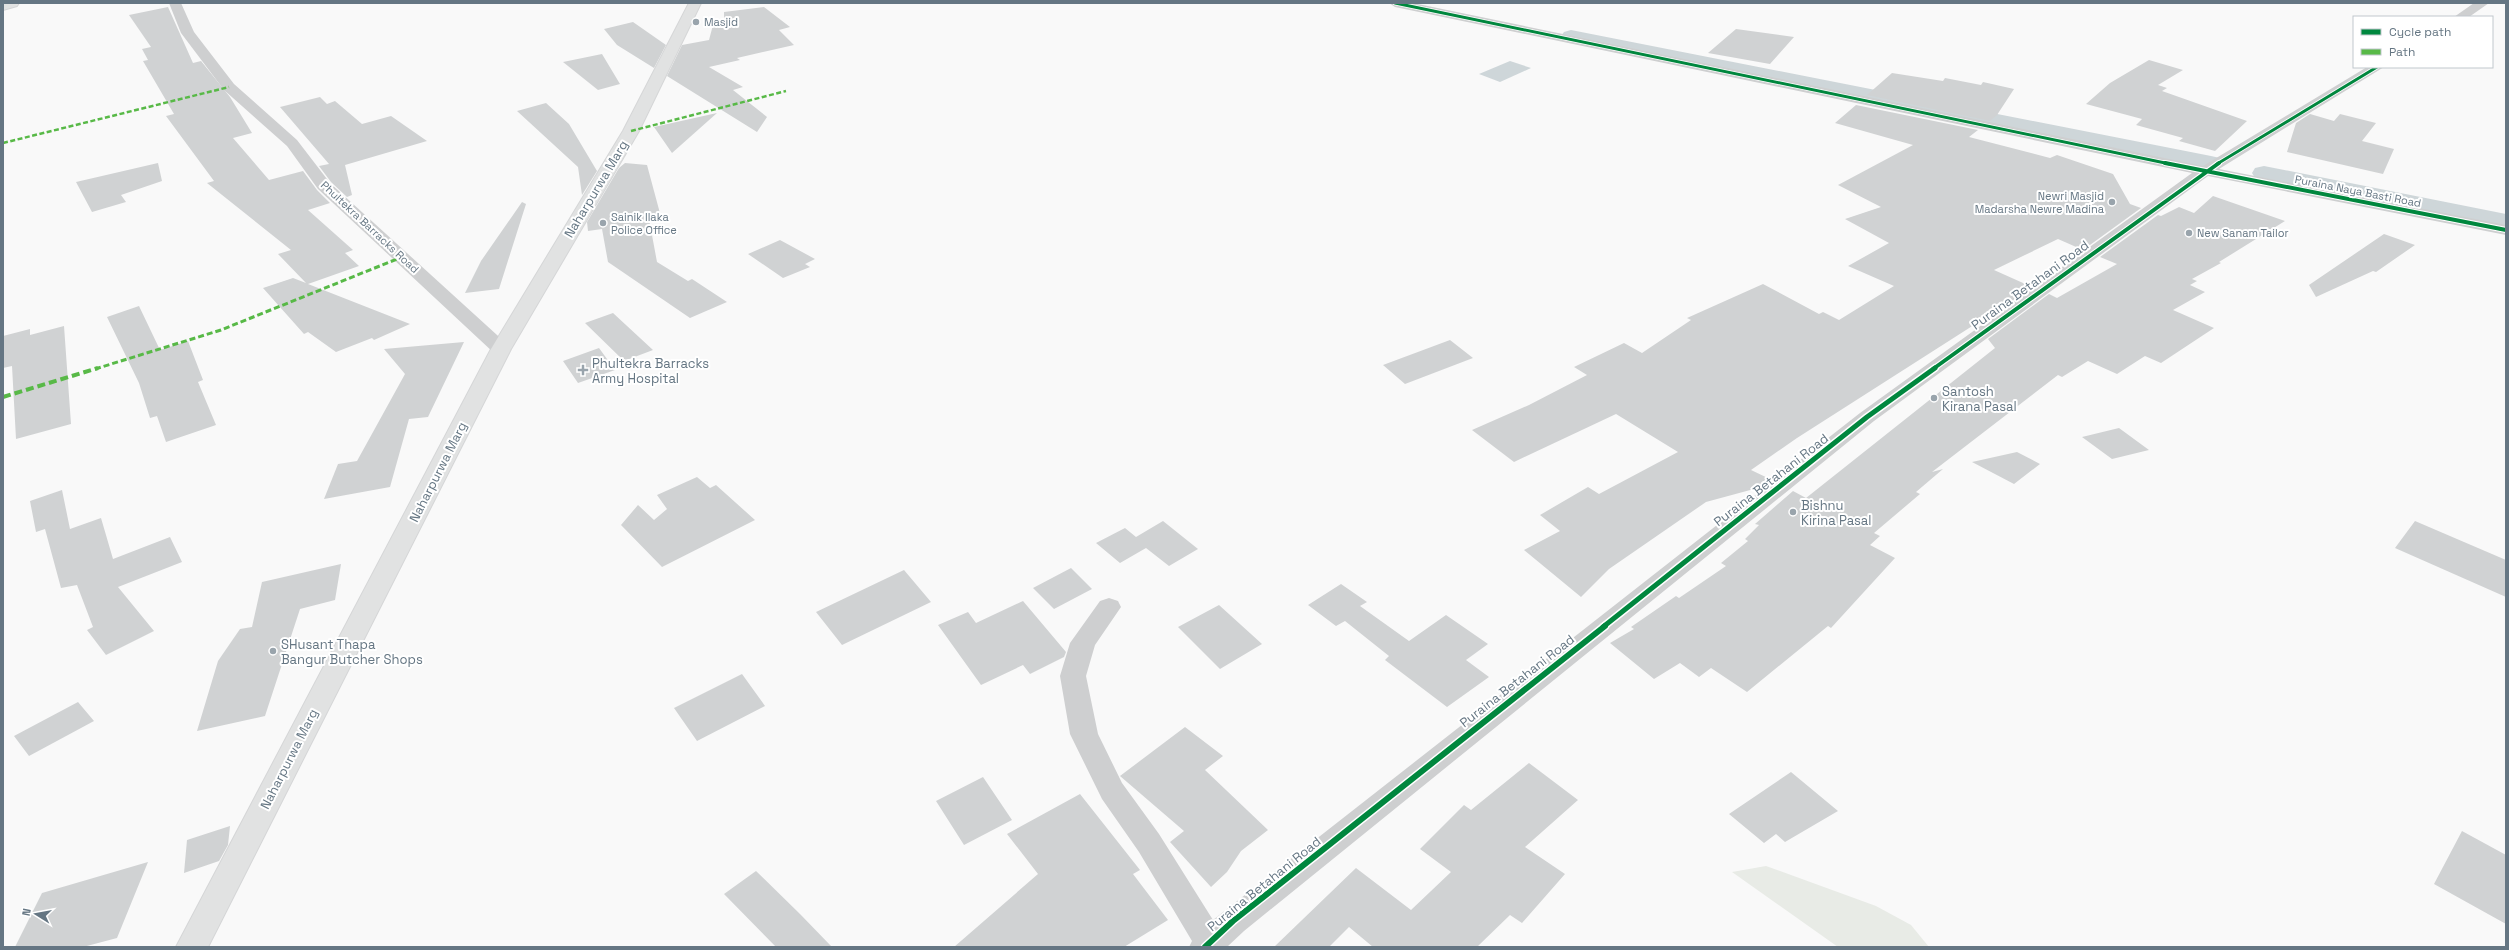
<svg xmlns="http://www.w3.org/2000/svg" width="2509" height="950" viewBox="0 0 2509 950" font-family="'Space Grotesk',sans-serif">
	<rect width="100%" height="100%" fill="#f9f9f9"/>
	<path fill="#e8ebe6" d="M 1766,866 L 1876,906 L 1911,925 L 1929,947 L 1838,947 L 1732,872 Z"/>
	<path fill="#ced6d9" d="M 1510,61 L 1531,68 L 1500,82 L 1479,74 Z"/>
	<g fill="none" stroke-linecap="round" stroke-linejoin="round">
		<path fill="#ced6d9" fill-rule="evenodd" d="M 1571,30 L 2211,156 L 2220,158 L 2223,163 L 2220,168 L 2211,170 L 1564,40 L 1561,36 L 1564,32 Z
			M 2264,166 L 2506,214 L 2506,230 L 2255,178 L 2252,173 L 2255,168 Z"/>
	</g>
	<path fill="#d0d2d3" d="M 168,7 L 193,63 L 201,61 L 230,97 L 252,133 L 233,138 L 269,180 L 303,171 L 317,190 L 330,203 L 308,210 L 353,250 L 345,253 L 359,266 L 308,284 L 410,324 L 374,340 L 372,338 L 336,352 L 308,332 L 304,334 L 263,288 L 293,278 L 306,283 L 278,254 L 291,250 L 207,183 L 214,181 L 166,116 L 174,114 L 143,61 L 148,60 L 142,49 L 151,47 L 129,15 Z
		M 764,7 L 790,27 L 779,30 L 794,45 L 737,58 L 740,60 L 709,67 L 743,87 L 733,90 L 767,117 L 757,132 L 667,76 L 682,45 L 709,40 L 713,25 L 716,25 L 717,22 L 724,21 L 724,12 Z
		M 633,22 L 666,45 L 654,68 L 617,45 L 604,29 Z
		M 1736,29 L 1794,37 L 1770,64 L 1708,53 Z
		M 602,54 L 620,84 L 598,90 L 563,62 Z
		M 2149,60 L 2183,70 L 2158,85 L 2167,88 L 2162,91 L 2247,121 L 2215,151 L 2179,141 L 2183,138 L 2136,125 L 2142,119 L 2086,104 L 2110,83 Z
		M 1892,73 L 1943,81 L 1945,78 L 1981,85 L 1983,82 L 2014,89 L 1997,115 L 1990,121 L 1867,95 Z
		M 320,97 L 327,104 L 335,101 L 362,124 L 391,116 L 427,141 L 345,165 L 352,195 L 347,197 L 331,182 L 319,166 L 329,164 L 280,107 Z
		M 546,103 L 569,124 L 597,171 L 582,195 L 578,167 L 517,111 Z
		M 1856,105 L 1978,130 L 1969,137 L 2050,158 L 2057,155 L 2113,174 L 2130,204 L 2141,208 L 2083,250 L 2058,239 L 1994,270 L 2032,287 L 1979,325 L 1977,323 L 1797,438 L 1751,470 L 1772,480 L 1765,486 L 1706,502 L 1609,569 L 1581,597 L 1524,550 L 1560,531 L 1540,515 L 1588,487 L 1599,494 L 1678,452 L 1616,414 L 1514,462 L 1472,430 L 1529,405 L 1587,375 L 1574,367 L 1624,343 L 1642,353 L 1691,320 L 1687,318 L 1763,284 L 1819,314 L 1823,312 L 1839,320 L 1894,286 L 1848,266 L 1889,243 L 1845,219 L 1881,207 L 1838,185 L 1913,145 L 1835,123 Z
		M 717,113 L 672,153 L 654,127 Z
		M 2310,114 L 2334,121 L 2340,114 L 2376,123 L 2362,141 L 2394,149 L 2383,174 L 2287,152 L 2296,123 Z
		M 158,163 L 162,181 L 121,195 L 126,202 L 92,212 L 76,182 Z
		M 625,163 L 647,165 L 661,217 L 649,219 L 657,262 L 688,281 L 692,279 L 727,302 L 690,318 L 608,262 L 602,229 L 588,231 L 587,222 L 619,168 Z
		M 2213,196 L 2285,221 L 2219,262 L 2221,263 L 2192,279 L 2197,281 L 2190,285 L 2205,292 L 2173,310 L 2214,328 L 2161,363 L 2145,356 L 2117,374 L 2088,361 L 2062,377 L 2058,375 L 1932,472 L 1943,469 L 1916,492 L 1920,494 L 1874,533 L 1880,536 L 1870,545 L 1895,558 L 1831,628 L 1828,626 L 1747,692 L 1711,668 L 1699,677 L 1680,663 L 1654,679 L 1610,643 L 1634,629 L 1631,627 L 1676,596 L 1679,598 L 1726,566 L 1721,563 L 1748,541 L 1745,539 L 1759,525 L 1755,524 L 1793,491 L 1806,498 L 1995,348 L 1988,339 L 2049,294 L 2057,298 L 2117,264 L 2100,257 L 2158,215 L 2161,216 L 2179,207 L 2194,213 Z
		M 522,202 L 526,204 L 499,289 L 465,293 L 481,261 Z
		M 2384,234 L 2415,245 L 2376,272 L 2373,271 L 2316,297 L 2309,285 Z
		M 780,240 L 815,259 L 805,264 L 810,267 L 783,278 L 748,254 Z
		M 139,306 L 160,350 L 188,341 L 203,380 L 198,382 L 216,425 L 166,442 L 157,416 L 150,418 L 139,383 L 107,317 Z
		M 613,313 L 653,350 L 624,361 L 585,323 Z
		M 64,326 L 71,424 L 16,439 L 12,366 L 3,368 L 3,336 L 30,329 L 30,335 Z
		M 1450,340 L 1473,358 L 1405,384 L 1383,365 Z
		M 464,342 L 428,417 L 409,419 L 390,487 L 324,499 L 338,464 L 357,461 L 405,374 L 384,349 Z
		M 599,348 L 615,370 L 578,383 L 563,361 Z
		M 2119,428 L 2149,450 L 2112,459 L 2082,437 Z
		M 2017,452 L 2040,464 L 2014,484 L 1972,462 Z
		M 697,477 L 710,488 L 716,485 L 755,520 L 662,567 L 621,525 L 638,505 L 654,520 L 667,509 L 657,495 Z
		M 62,490 L 70,529 L 101,518 L 113,559 L 170,537 L 182,562 L 118,587 L 154,631 L 106,655 L 87,630 L 93,627 L 77,585 L 61,588 L 45,529 L 36,532 L 30,501 Z
		M 1163,521 L 1198,549 L 1169,566 L 1146,548 L 1120,563 L 1096,543 L 1125,528 L 1136,537 Z
		M 2415,521 L 2506,560 L 2506,597 L 2395,548 Z
		M 341,564 L 335,600 L 300,609 L 265,716 L 197,731 L 218,661 L 240,629 L 252,627 L 262,582 Z
		M 1071,568 L 1092,589 L 1054,609 L 1033,588 Z
		M 904,570 L 931,602 L 842,645 L 816,612 Z
		M 1341,584 L 1367,602 L 1360,606 L 1409,641 L 1446,615 L 1488,644 L 1466,660 L 1489,677 L 1447,707 L 1385,660 L 1389,656 L 1345,621 L 1336,626 L 1308,605 Z
		M 1023,601 L 1066,652 L 1064,657 L 1030,674 L 1023,665 L 981,685 L 938,625 L 968,612 L 976,623 Z
		M 1219,605 L 1262,644 L 1220,669 L 1178,627 Z
		M 742,674 L 765,706 L 697,741 L 674,708 Z
		M 78,702 L 94,721 L 29,756 L 14,736 Z
		M 1185,727 L 1223,756 L 1205,770 L 1268,830 L 1241,851 L 1227,872 L 1211,887 L 1170,842 L 1184,831 L 1120,776 Z
		M 1529,763 L 1578,800 L 1525,847 L 1565,874 L 1522,923 L 1510,915 L 1477,947 L 1373,947 L 1349,927 L 1329,947 L 1274,947 L 1356,868 L 1411,910 L 1451,872 L 1420,849 L 1464,805 L 1471,810 Z
		M 1791,772 L 1838,811 L 1785,842 L 1776,834 L 1764,843 L 1729,814 Z
		M 983,777 L 1012,820 L 964,845 L 936,801 Z
		M 1080,794 L 1140,870 L 1133,874 L 1168,920 L 1124,947 L 954,947 L 1038,874 L 1007,834 Z
		M 230,826 L 228,845 L 219,861 L 184,873 L 187,840 Z
		M 2462,831 L 2506,855 L 2506,924 L 2434,884 Z
		M 148,862 L 117,938 L 83,947 L 15,947 L 42,893 Z
		M 756,871 L 800,914 L 832,947 L 776,947 L 724,894 Z"/>
	<g fill="none" stroke-linecap="round" stroke-linejoin="round">
		<g stroke="#d5d6d7" stroke-width="2">
			<path id="major" d="M 3,3 L 19,3 L 17,6 L 3,10 Z
				M 689,3 L 701,3 L 639,131 L 511,349 L 208,947 L 176,947 L 491,349 L 623,131 Z"/>
		</g>
		<path fill="#cecfd0" fill-rule="evenodd" d="M 169,3 L 181,3 L 194,32 L 234,84 L 297,140 L 330,183 L 508,345 L 511,349 L 508,353 L 494,353 L 318,189 L 287,146 L 224,90 L 181,33 Z
			M 1389,3 L 1413,3 L 2203,166 L 2367,67 L 2384,67 L 2219,169 L 2506,225 L 2506,235 L 2208,176 L 1874,421 L 1244,931 L 1227,947 L 1189,947 L 1192,941 L 1139,852 L 1102,799 L 1070,734 L 1060,676 L 1070,643 L 1100,601 L 1109,598 L 1118,601 L 1121,607 L 1095,645 L 1086,676 L 1098,734 L 1122,783 L 1159,834 L 1213,920 L 1860,413 L 2192,173 L 1395,7 Z
			M 2474,3 L 2489,3 L 2469,17 L 2454,17 Z"/>
		<use href="#major" fill="#e1e2e2" fill-rule="evenodd"/>
		<path stroke="#58b947" stroke-width="2.5" stroke-dasharray="5 2.5" stroke-linecap="butt" d="M 631,131 L 786,91
			M 3,143 L 229,87"/>
		<path stroke="#58b947" stroke-width="3" stroke-dasharray="6 3" stroke-linecap="butt" d="M 95,369 L 221,330 L 402,257"/>
		<path stroke="#58b947" stroke-width="4" stroke-dasharray="8 4" stroke-linecap="butt" d="M 3,397 L 98,368"/>
		<g stroke="#fff" stroke-width="4.5">
			<path id="cycleway-far3" d="M 1395,3 L 2170,164
				M 2217,164 L 2377,67"/>
		</g>
		<g stroke="#fff" stroke-width="6">
			<path id="cycleway-far2" d="M 2165,163 L 2506,230
				M 1933,369 L 2219,163"/>
		</g>
		<g stroke="#fff" stroke-width="8">
			<path id="cycleway-far1" d="M 1603,627 L 1867,417 L 1935,368"/>
		</g>
		<g stroke="#fff" stroke-width="9">
			<path id="cycleway" d="M 1205,947 L 1233,921 L 1605,626"/>
		</g>
		<use href="#cycleway-far3" stroke="#00873e" stroke-width="3"/>
		<use href="#cycleway-far2" stroke="#00873e" stroke-width="4"/>
		<use href="#cycleway-far1" stroke="#00873e" stroke-width="5"/>
		<use href="#cycleway" stroke="#00873e" stroke-width="6"/>
	</g>
	<g fill="#99a4ac" stroke="#fff" stroke-width="1.5">
		<circle cx="696" cy="22" r="4"/>
		<circle cx="2112" cy="202" r="4"/>
		<circle cx="603" cy="223" r="4"/>
		<circle cx="2189" cy="233" r="4"/>
		<path d="M581 364h4v4h4v4h-4v4h-4v-4h-4v-4h4z"/>
		<circle cx="1934" cy="398" r="4"/>
		<circle cx="1793" cy="512" r="4"/>
		<circle cx="273" cy="651" r="4"/>
	</g>
	<g text-anchor="middle" dominant-baseline="central" stroke-width="4" stroke-linejoin="round" paint-order="stroke">
		<g font-size="11" fill="#657683" stroke="#fff" text-anchor="start">
			<text x="704" y="22">Masjid</text>
			<text x="2104" y="196" text-anchor="end">Newri Masjid<tspan x="2104" dy="13">Madarsha Newre Madina</tspan></text>
			<text x="611" y="217">Sainik Ilaka<tspan x="611" dy="13">Police Office</tspan></text>
			<text x="2197" y="233">New Sanam Tailor</text>
		</g>
		<g font-size="11" fill="#657683" stroke="#fff">
			<text transform="translate(2358 191) rotate(11)">Puraina Naya Basti Road</text>
			<text transform="translate(370 227) rotate(43)">Phultekra Barracks Road</text>
		</g>
		<g font-size="13" fill="#657683" stroke="#fff">
			<text transform="translate(596 189) rotate(-59)">Naharpurwa Marg</text>
			<text transform="translate(2030 285) rotate(-36)">Puraina Betahani Road</text>
			<text transform="translate(438 472) rotate(-63)">Naharpurwa Marg</text>
			<text transform="translate(1771 480) rotate(-38)">Puraina Betahani Road</text>
			<text transform="translate(1517 681) rotate(-38)">Puraina Betahani Road</text>
			<text transform="translate(289 759) rotate(-63)">Naharpurwa Marg</text>
			<text transform="translate(1264 884) rotate(-39)">Puraina Betahani Road</text>
		</g>
		<g font-size="13" fill="#657683" stroke="#fff" text-anchor="start">
			<text x="592" y="363">Phultekra Barracks<tspan x="592" dy="15">Army Hospital</tspan></text>
			<text x="1942" y="391">Santosh<tspan x="1942" dy="15">Kirana Pasal</tspan></text>
			<text x="1801" y="505">Bishnu<tspan x="1801" dy="15">Kirina Pasal</tspan></text>
			<text x="281" y="644">SHusant Thapa<tspan x="281" dy="15">Bangur Butcher Shops</tspan></text>
		</g>
	</g>
	<rect width="2509" height="950" fill="none" stroke="#657683" stroke-width="8"/>
	<rect x="2353" y="16" width="140" height="52" fill="#ffffff" stroke="#c1c8cd"/>
	<rect x="2361" y="29" width="20" height="6" fill="#00873e" stroke="#c1c8cd"/>
	<text x="2389" y="36" font-size="12" fill="#657683">Cycle path</text>
	<rect x="2361" y="49" width="20" height="6" fill="#58b947" stroke="#c1c8cd"/>
	<text x="2389" y="56" font-size="12" fill="#657683">Path</text>
	<g transform="translate(36 914) rotate(281)" stroke="#ffffff" stroke-width="3" paint-order="stroke">
	<path d="M0-3L7 15L0 10L-7 15Z" fill="#657683"/>
	<text y="-6" font-size="11" font-weight="bold" text-anchor="middle" fill="#657683">N</text>
	</g>
</svg>
